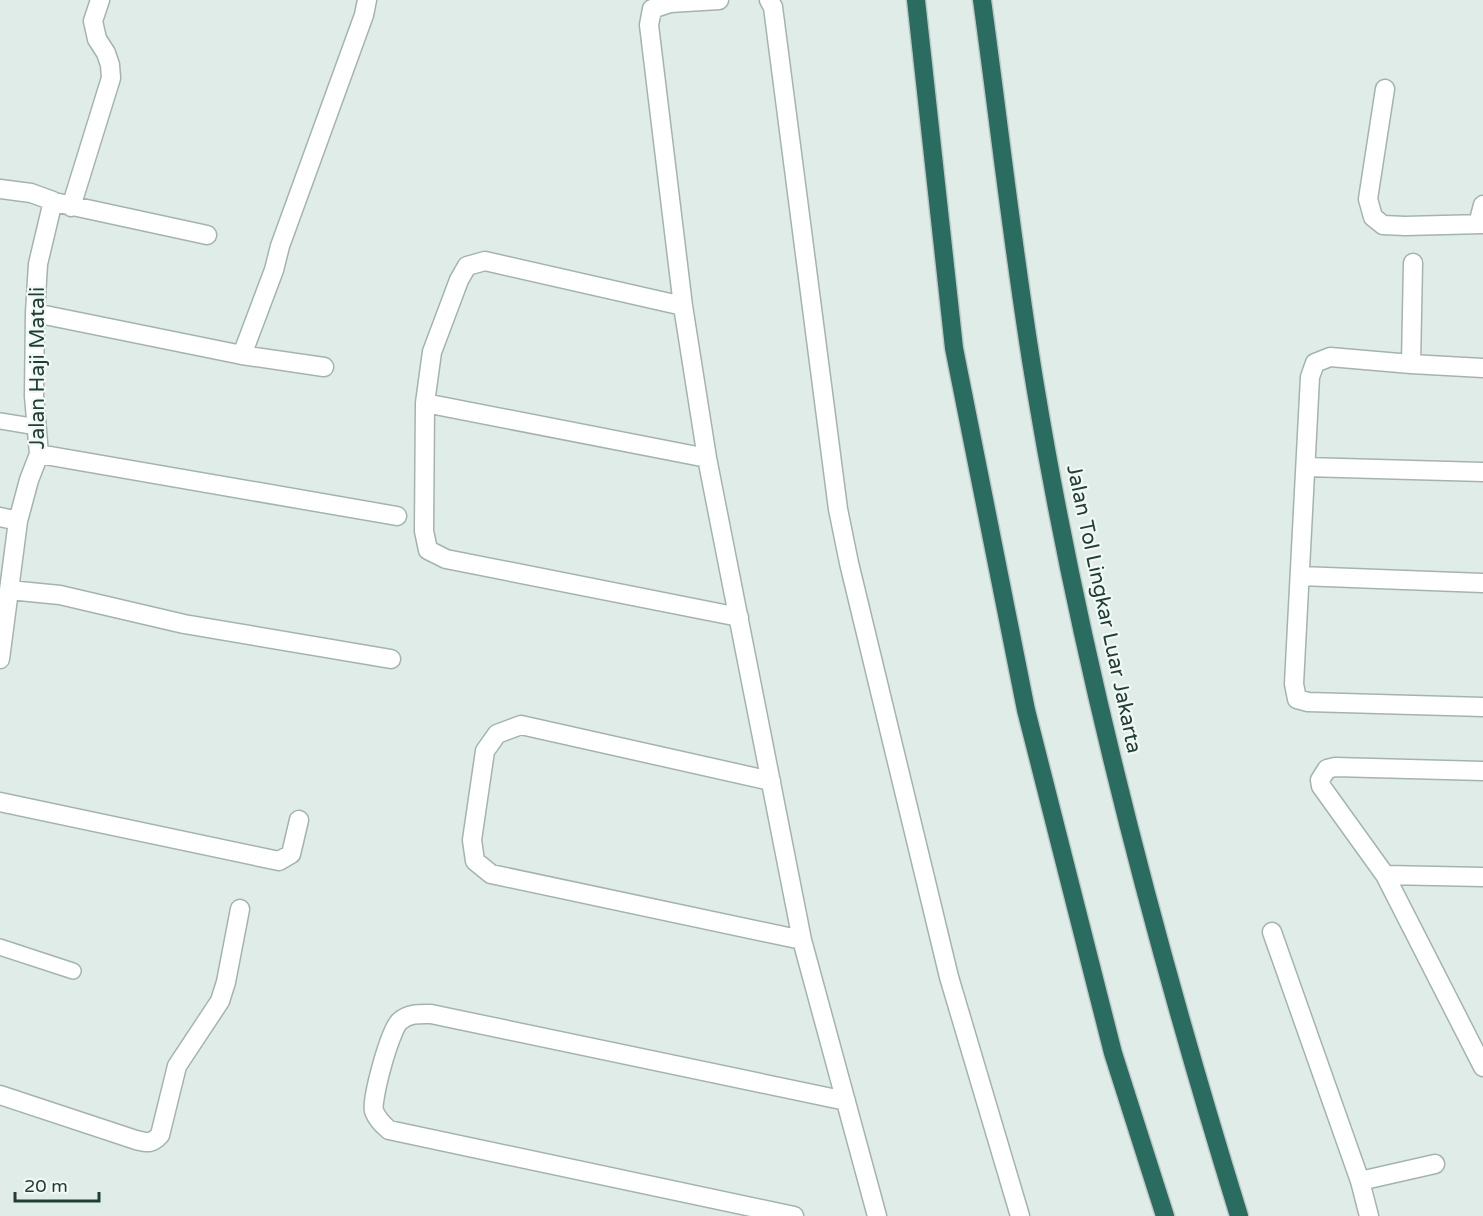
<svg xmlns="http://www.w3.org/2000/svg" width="1483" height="1216" viewBox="0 0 1483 1216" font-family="'Varela Round',sans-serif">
	<rect width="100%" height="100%" fill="#e0ece7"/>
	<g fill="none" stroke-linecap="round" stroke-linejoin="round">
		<g stroke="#a3b4ae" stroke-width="18">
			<path id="lane" d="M 0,421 L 37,427
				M 0,947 L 73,971"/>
		</g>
		<g stroke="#a3b4ae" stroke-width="21">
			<path id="street" d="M 719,0 L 670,3 L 652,9 L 649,25 L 683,306 L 707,458 L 802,940 L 877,1216
				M 769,0 L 773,7 L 838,509 L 849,563 L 949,977 L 1020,1216
				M 1385,89 L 1368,199 L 1373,217 L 1383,225 L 1405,226 L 1483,224
				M 0,189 L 31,193 L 53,201 L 38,264 L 35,313 L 34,396 L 39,454 L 29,480 L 18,521 L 0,659
				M 59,203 L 207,235
				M 71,207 L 111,78 L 110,65 L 106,53 L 97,39 L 93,21 L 100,0
				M 1478,224 L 1483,205
				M 1413,263 L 1411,364 L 1330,357 L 1315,363 L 1310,377 L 1294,684 L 1297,699 L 1308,702 L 1483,707
				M 683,306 L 485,261 L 467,266 L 459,280 L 432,352 L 425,403 L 424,531 L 428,550 L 446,559 L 739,617
				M 35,313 L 242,355 L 324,367
				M 242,355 L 274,270 L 280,246 L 364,15 L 367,0
				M 1411,364 L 1483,368
				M 425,403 L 707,458
				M 39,454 L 397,516
				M 1306,467 L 1483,472
				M 0,517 L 18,521
				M 1300,576 L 1483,583
				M 9,590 L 60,595 L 184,624 L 391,659
				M 1483,771 L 1335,767 L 1327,769 L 1320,780 L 1321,786 L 1385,875 L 1483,1067
				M 771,781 L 521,725 L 497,734 L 485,751 L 472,840 L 475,861 L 491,874 L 802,940
				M 0,802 L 279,861 L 291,854 L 299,820
				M 1385,875 L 1483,877
				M 1272,932 L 1360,1181 L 1369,1216
				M 0,1095 L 136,1140 C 147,1143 152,1144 160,1135 L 177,1066 L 220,1001 L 226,982 L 240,909
				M 1360,1181 L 1435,1164
				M 794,1216 L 389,1130 C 383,1125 377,1119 374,1111 C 371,1100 390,1029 400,1021 C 409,1013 420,1014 431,1014 L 846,1101"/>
		</g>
		<g stroke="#c1c9c7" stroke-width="21">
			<path id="highway" d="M 916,0 L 954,348 L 1026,710 L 1113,1053 L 1165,1216
				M 982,0 C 1000,130 1014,261 1036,391 C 1082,668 1156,947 1239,1216"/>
		</g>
		<use href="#lane" stroke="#fff" stroke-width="15"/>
		<use href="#street" stroke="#fff" stroke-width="18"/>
		<use href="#highway" stroke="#2a6c60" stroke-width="18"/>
	</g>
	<g text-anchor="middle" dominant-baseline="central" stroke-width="4.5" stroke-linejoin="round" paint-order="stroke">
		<g font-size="21" fill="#203e36" stroke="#f1f8f5">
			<text transform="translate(37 368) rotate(-90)">Jalan Haji Matali</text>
			<text transform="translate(1104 609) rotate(78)">Jalan Tol Lingkar Luar Jakarta</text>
		</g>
	</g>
	<path d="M15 1192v9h84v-9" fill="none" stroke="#203e36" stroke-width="3"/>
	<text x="24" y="1192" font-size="18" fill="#203e36" stroke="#f1f8f5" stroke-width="4.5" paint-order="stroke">20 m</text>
</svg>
